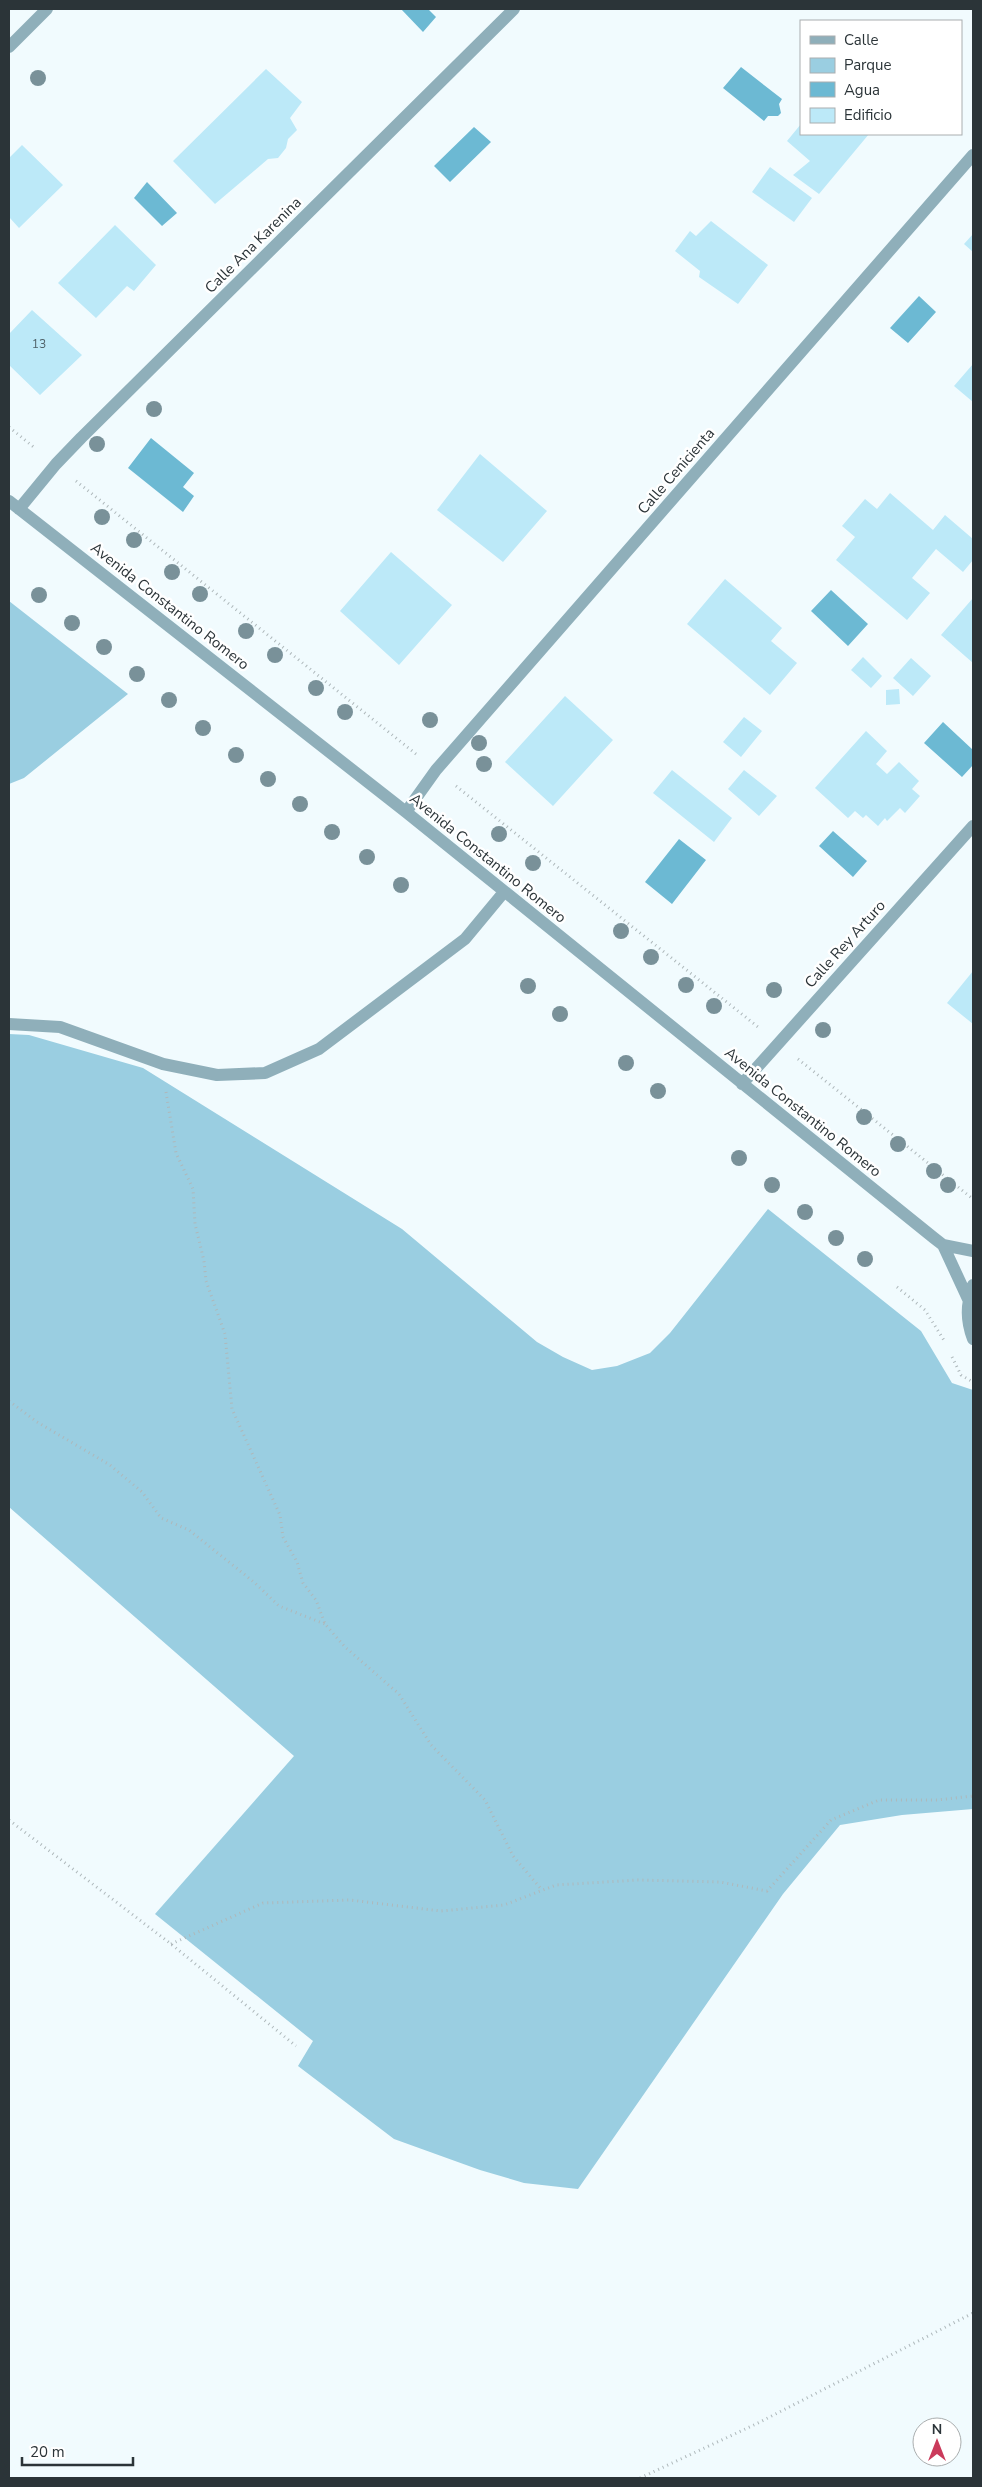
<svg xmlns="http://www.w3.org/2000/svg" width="982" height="2487" viewBox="0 0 982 2487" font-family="'Nunito Sans',sans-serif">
	<rect width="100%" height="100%" fill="#f1fbfe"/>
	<path fill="#9acee1" d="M 9,601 L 128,694 L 24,778 L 9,784 Z
		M 9,1034 L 29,1035 L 143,1068 L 402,1229 L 537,1342 L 563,1357 L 592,1370 L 617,1366 L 650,1353 L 670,1333 L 768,1209 L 921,1331 L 952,1383 L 973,1390 L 973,1809 L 902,1815 L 840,1825 L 783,1894 L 578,2189 L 524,2183 L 480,2170 L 394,2139 L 298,2066 L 313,2041 L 155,1914 L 294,1756 L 9,1507 Z"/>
	<path fill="#6cb9d3" d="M 401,9 L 428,9 L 436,17 L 423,32 Z
		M 741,67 L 782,99 L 779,104 L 781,113 L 778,116 L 768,116 L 764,121 L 723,88 Z
		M 474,127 L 491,142 L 450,182 L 434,166 Z
		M 147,182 L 177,213 L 162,226 L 134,198 Z
		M 919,296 L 936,312 L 908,343 L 890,328 Z
		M 151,438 L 194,473 L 183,487 L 194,496 L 183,512 L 128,468 Z
		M 831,590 L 868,624 L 848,646 L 811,611 Z
		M 943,722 L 973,750 L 973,765 L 962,777 L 924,743 Z
		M 833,831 L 867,861 L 853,877 L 819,846 Z
		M 679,839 L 706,860 L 672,904 L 645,882 Z"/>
	<path fill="#bce9f8" d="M 266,69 L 302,102 L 290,118 L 297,130 L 288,139 L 286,148 L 278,158 L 268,159 L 215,204 L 173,161 Z
		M 801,124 L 801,134 L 869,134 L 819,194 L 793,175 L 810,161 L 787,141 Z
		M 22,145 L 63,185 L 19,228 L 9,217 L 9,158 Z
		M 770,167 L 812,198 L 794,222 L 752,192 Z
		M 711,221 L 768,265 L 738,304 L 699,277 L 700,271 L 675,251 L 690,231 L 696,236 Z
		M 115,225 L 156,265 L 134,291 L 127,286 L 96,318 L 58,283 Z
		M 973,234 L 973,252 L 964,244 Z
		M 32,310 L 82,355 L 40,395 L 9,365 L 9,334 Z
		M 973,364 L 973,402 L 954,386 Z
		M 480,454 L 547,511 L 503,562 L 437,510 Z
		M 890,493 L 933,530 L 945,515 L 973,539 L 973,560 L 963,572 L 936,549 L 912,578 L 930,593 L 907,620 L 836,560 L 855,537 L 842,526 L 865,499 L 877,509 Z
		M 391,552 L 452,605 L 399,665 L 340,611 Z
		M 725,579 L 782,628 L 771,641 L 797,663 L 770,695 L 687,624 Z
		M 973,598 L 973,663 L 941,635 Z
		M 863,657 L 882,676 L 871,688 L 851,670 Z
		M 911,658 L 931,676 L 913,696 L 893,678 Z
		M 899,689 L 900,704 L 886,705 L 886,690 Z
		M 565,696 L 613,740 L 553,806 L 505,762 Z
		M 744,717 L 762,731 L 741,757 L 723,742 Z
		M 866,731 L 887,751 L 876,764 L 887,774 L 899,762 L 919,781 L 912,789 L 920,796 L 905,813 L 900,808 L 887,821 L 885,818 L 878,826 L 866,815 L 863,818 L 855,811 L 848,818 L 815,788 Z
		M 672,770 L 732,818 L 714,842 L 653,793 Z
		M 744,770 L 777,796 L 759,816 L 728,789 Z
		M 973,971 L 973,1024 L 947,1003 Z"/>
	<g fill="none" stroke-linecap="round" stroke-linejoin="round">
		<path stroke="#aeb8bb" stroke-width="3" stroke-dasharray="1 4" stroke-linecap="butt" d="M 9,427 L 36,449
			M 76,481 L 416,754
			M 456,786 L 758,1027
			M 798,1059 L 973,1199
			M 166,1092 L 176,1153 L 193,1189 L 195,1224 L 204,1261 L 206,1281 L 225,1334 L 232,1409 L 280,1515 L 283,1537 L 297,1562 L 303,1583 L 316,1600 L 325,1624 L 345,1647 L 399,1694 L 431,1745 L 485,1800 L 513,1856 L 542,1890
			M 897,1287 L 925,1310 L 945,1342
			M 952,1357 L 961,1375 L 973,1382
			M 9,1401 L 37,1422 L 110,1465 L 142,1492 L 161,1518 L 189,1530 L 255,1583 L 279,1606 L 325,1624
			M 9,1820 L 171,1944 L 296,2046
			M 171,1944 L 263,1903 L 350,1900 L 441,1911 L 504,1905 L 556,1885 L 638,1880 L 720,1882 L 767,1891 L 831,1820 L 879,1800 L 937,1800 L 973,1796
			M 640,2478 L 756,2424 L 973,2313"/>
		<path stroke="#8fafba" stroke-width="12" d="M 9,47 L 47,9
			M 9,501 L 406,812 L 934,1238 L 943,1245 L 973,1251
			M 19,509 L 56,464 L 81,438 L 514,9
			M 406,812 L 436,770 L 973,155
			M 9,1024 L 60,1027 L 163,1064 L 217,1075 L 265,1073 L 319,1049 L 465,939 L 504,892
			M 742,1084 L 973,826
			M 943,1245 L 968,1299
			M 973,1285 C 966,1305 966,1320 973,1339"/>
	</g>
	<g fill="#799199">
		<circle cx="38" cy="78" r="8"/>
		<circle cx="154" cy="409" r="8"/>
		<circle cx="97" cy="444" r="8"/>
		<circle cx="102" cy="517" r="8"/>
		<circle cx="134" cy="540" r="8"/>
		<circle cx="172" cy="572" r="8"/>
		<circle cx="200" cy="594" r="8"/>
		<circle cx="39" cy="595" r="8"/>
		<circle cx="72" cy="623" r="8"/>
		<circle cx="246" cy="631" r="8"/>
		<circle cx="104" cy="647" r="8"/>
		<circle cx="275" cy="655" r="8"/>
		<circle cx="137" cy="674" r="8"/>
		<circle cx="316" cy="688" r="8"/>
		<circle cx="169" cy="700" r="8"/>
		<circle cx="345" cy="712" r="8"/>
		<circle cx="430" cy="720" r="8"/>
		<circle cx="203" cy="728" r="8"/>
		<circle cx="479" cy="743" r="8"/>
		<circle cx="236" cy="755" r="8"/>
		<circle cx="484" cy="764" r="8"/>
		<circle cx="268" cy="779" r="8"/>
		<circle cx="300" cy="804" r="8"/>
		<circle cx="332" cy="832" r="8"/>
		<circle cx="499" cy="834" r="8"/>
		<circle cx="367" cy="857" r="8"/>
		<circle cx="533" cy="863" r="8"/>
		<circle cx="401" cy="885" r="8"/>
		<circle cx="621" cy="931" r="8"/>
		<circle cx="651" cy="957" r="8"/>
		<circle cx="686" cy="985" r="8"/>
		<circle cx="528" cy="986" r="8"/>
		<circle cx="774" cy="990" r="8"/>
		<circle cx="714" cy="1006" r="8"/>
		<circle cx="560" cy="1014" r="8"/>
		<circle cx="823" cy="1030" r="8"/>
		<circle cx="626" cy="1063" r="8"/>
		<circle cx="658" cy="1091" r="8"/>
		<circle cx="864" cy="1117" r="8"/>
		<circle cx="898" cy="1144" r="8"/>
		<circle cx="739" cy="1158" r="8"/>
		<circle cx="934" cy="1171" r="8"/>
		<circle cx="772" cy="1185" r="8"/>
		<circle cx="948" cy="1185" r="8"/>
		<circle cx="805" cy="1212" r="8"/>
		<circle cx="836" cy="1238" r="8"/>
		<circle cx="865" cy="1259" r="8"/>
	</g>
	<g text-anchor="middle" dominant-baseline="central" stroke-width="5" stroke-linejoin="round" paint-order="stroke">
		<g font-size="12" fill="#4f6168">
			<text x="39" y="344">13</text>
		</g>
		<g font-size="15" fill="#2b3438" stroke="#fff">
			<text transform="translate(253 245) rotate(-45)">Calle Ana Karenina</text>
			<text transform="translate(676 471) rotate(-49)">Calle Cenicienta</text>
			<text transform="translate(170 606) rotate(38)">Avenida Constantino Romero</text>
			<text transform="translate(488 858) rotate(39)">Avenida Constantino Romero</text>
			<text transform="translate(845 944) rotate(-48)">Calle Rey Arturo</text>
			<text transform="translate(803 1112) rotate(39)">Avenida Constantino Romero</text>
		</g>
	</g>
	<rect width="982" height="2487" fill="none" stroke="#2b3438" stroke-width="20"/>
	<rect x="800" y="20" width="162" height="115" fill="#ffffff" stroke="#aaaeaf"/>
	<rect x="810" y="36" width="25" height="8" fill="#8fafba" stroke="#aaaeaf"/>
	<text x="844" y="45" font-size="15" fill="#2b3438">Calle</text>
	<rect x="810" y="58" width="25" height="15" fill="#9acee1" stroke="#aaaeaf"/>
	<text x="844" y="70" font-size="15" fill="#2b3438">Parque</text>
	<rect x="810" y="82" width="25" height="15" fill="#6cb9d3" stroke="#aaaeaf"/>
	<text x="844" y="95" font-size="15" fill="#2b3438">Agua</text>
	<rect x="810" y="108" width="25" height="15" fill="#bce9f8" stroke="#aaaeaf"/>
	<text x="844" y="120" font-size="15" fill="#2b3438">Edificio</text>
	<g transform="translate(937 2442)"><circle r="24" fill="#ffffff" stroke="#aaaeaf"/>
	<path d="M0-4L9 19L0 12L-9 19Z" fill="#ca3a5b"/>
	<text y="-8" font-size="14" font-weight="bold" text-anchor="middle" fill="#2b3438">N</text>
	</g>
	<path d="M22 2457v8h111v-8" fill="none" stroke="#2b3438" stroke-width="2.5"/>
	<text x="30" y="2457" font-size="15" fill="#2b3438" stroke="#ffffff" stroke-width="4" paint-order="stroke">20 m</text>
</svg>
